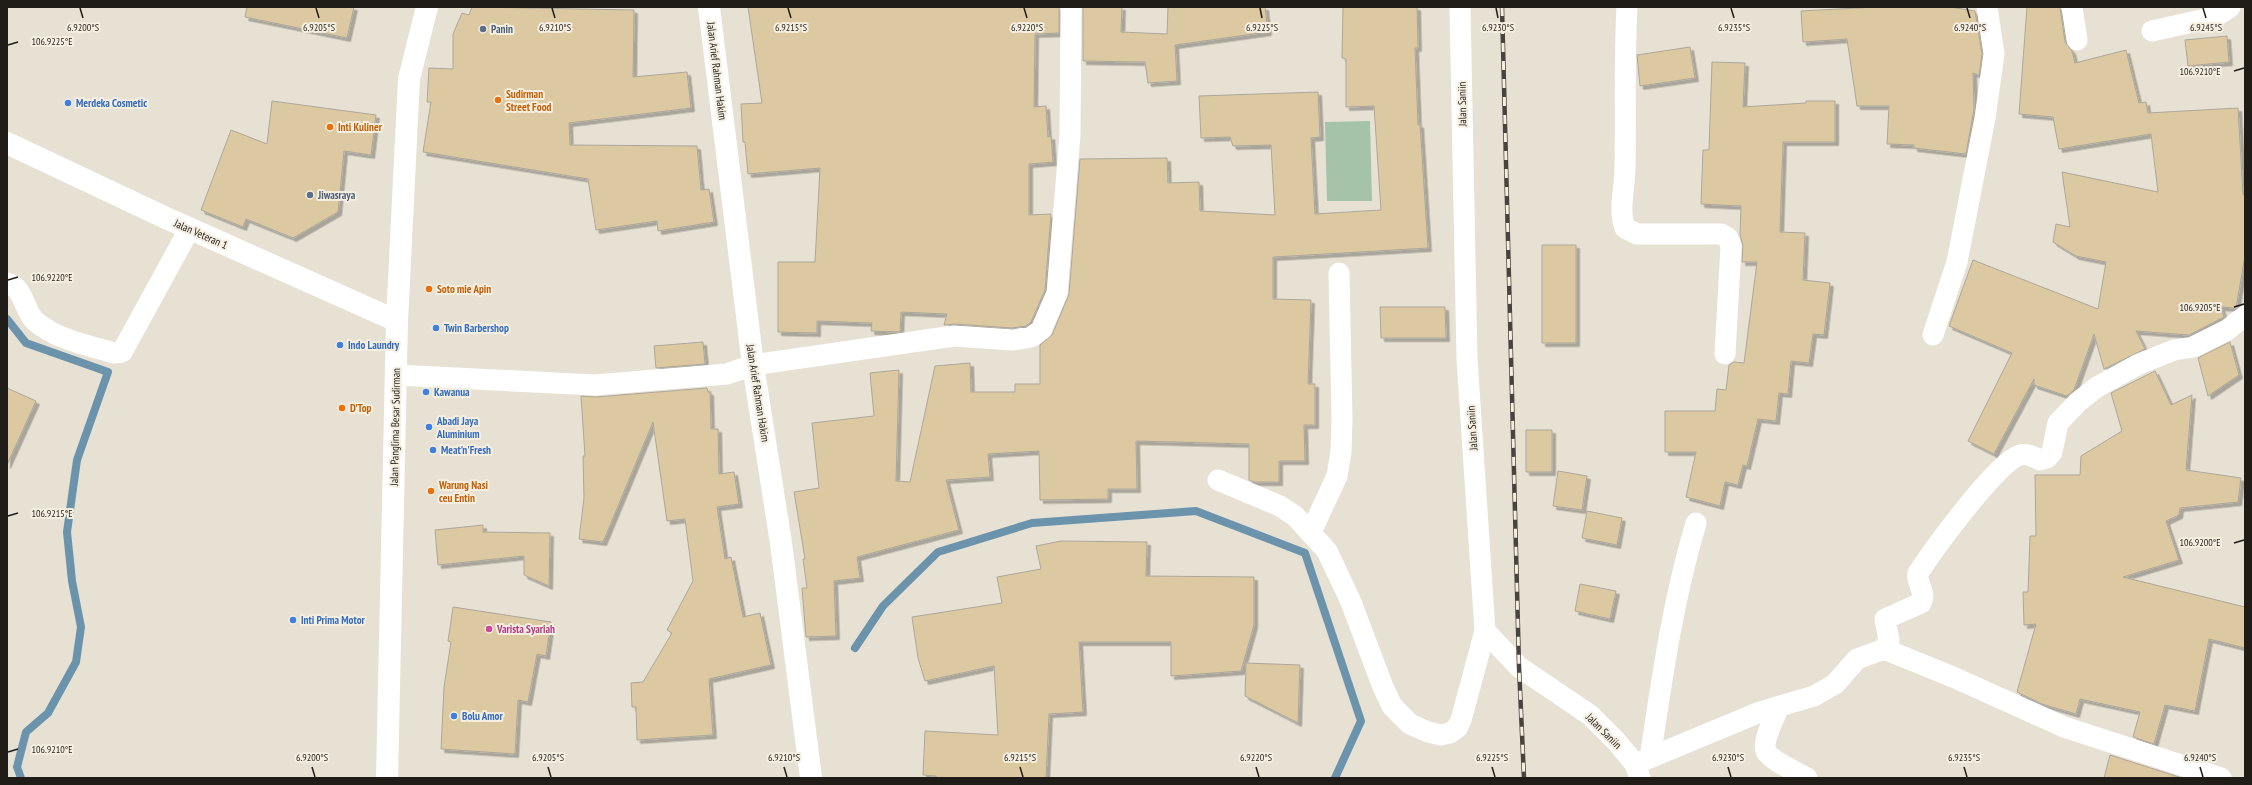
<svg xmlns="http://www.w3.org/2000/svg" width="2252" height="785" viewBox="0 0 2252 785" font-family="'PT Sans Narrow',sans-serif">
	<defs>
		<filter id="shadow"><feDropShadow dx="3.5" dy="3.5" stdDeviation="0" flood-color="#0004"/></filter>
	</defs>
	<rect width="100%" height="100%" fill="#e7e1d4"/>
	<path fill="#a5c3a8" d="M 1370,121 L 1372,201 L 1327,201 L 1325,122 Z"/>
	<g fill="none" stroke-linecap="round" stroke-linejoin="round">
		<path stroke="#6b93ac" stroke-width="8" d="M 7,319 L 26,343 L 108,372 L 77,460 L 67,532 L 72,581 L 81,627 L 76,662 L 48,713 L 26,732 L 17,767 L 21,778
			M 855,648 L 883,606 L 938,552 L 1032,523 L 1196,511 L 1305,553 L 1361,721 L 1335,778"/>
	</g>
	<path fill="#dcc9a1" stroke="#aca79a" filter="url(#shadow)" d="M 247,7 L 354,7 L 347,38 L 245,17 Z
		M 472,7 L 634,10 L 633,77 L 687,72 L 691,108 L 569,123 L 570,145 L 697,146 L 701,190 L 709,189 L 714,222 L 658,231 L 657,221 L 596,230 L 588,179 L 423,152 L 431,102 L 427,102 L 429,68 L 453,69 L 453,34 L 462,13 L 469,15 Z
		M 748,7 L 1059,7 L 1059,33 L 1035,34 L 1034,107 L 1046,106 L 1048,137 L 1051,136 L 1053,162 L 1029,164 L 1029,215 L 1051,214 L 1045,290 L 1031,322 L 1026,326 L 1012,328 L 955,324 L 944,325 L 947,314 L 901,312 L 900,332 L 871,331 L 872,323 L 817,321 L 817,333 L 778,332 L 778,262 L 815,262 L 820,168 L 748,174 L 745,142 L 743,142 L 741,104 L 762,103 Z
		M 1083,7 L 1122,7 L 1121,32 L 1167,34 L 1168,7 L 1265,7 L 1268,32 L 1175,45 L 1177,81 L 1148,83 L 1145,62 L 1083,61 Z
		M 1343,7 L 1417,7 L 1418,48 L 1415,48 L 1418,125 L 1420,124 L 1428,248 L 1273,257 L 1273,299 L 1311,300 L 1308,384 L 1315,384 L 1315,425 L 1304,425 L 1305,461 L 1279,461 L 1279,482 L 1254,482 L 1249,480 L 1249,444 L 1136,441 L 1137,489 L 1108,489 L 1108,499 L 1040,500 L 1039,451 L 988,454 L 990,477 L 946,480 L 959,530 L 857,557 L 860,578 L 834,581 L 836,636 L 806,637 L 802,588 L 807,588 L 803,559 L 805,559 L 794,492 L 819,488 L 812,423 L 874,416 L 870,373 L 899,370 L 896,481 L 910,482 L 935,366 L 970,363 L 971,392 L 1015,392 L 1015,384 L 1040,384 L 1040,345 L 1052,335 L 1069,294 L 1080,159 L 1167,158 L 1168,183 L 1199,182 L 1200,211 L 1275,215 L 1271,145 L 1233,146 L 1230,137 L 1201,138 L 1199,96 L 1318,92 L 1320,137 L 1311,138 L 1315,214 L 1381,210 L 1374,106 L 1346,107 L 1346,59 L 1342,58 Z
		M 1876,7 L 1950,7 L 1975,11 L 1982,54 L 1979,75 L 1973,73 L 1974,109 L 1966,154 L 1914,148 L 1914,145 L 1887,144 L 1889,106 L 1857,106 L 1847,39 L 1803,42 L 1801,11 Z
		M 2027,7 L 2060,7 L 2065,42 L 2072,51 L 2075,63 L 2126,50 L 2139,103 L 2146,102 L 2148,113 L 2238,108 L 2243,195 L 2245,195 L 2245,256 L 2236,308 L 2221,307 L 2224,317 L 2189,335 L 2136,331 L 2145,349 L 2104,369 L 2094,334 L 2074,390 L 2067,396 L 2034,385 L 2034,379 L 1994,454 L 1968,441 L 2012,353 L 1949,326 L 1973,260 L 2098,309 L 2106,262 L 2076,256 L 2053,242 L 2056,224 L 2070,227 L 2062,172 L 2158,192 L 2151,134 L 2059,149 L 2053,117 L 2019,114 Z
		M 2227,36 L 2229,62 L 2188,66 L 2185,40 Z
		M 1690,47 L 1695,78 L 1640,86 L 1637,55 Z
		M 1712,62 L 1745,63 L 1743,107 L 1806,103 L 1806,101 L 1835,101 L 1835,142 L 1783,142 L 1780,232 L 1805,233 L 1803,280 L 1830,283 L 1824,335 L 1813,334 L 1809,363 L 1791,361 L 1788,394 L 1779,393 L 1776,421 L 1758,419 L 1747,466 L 1743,465 L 1738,485 L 1725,482 L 1720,506 L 1686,497 L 1696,452 L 1665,452 L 1665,411 L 1715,411 L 1717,389 L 1726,390 L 1729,365 L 1734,362 L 1744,363 L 1757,262 L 1742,262 L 1743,246 L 1740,235 L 1741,206 L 1701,204 L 1703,150 L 1709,150 Z
		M 272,101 L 376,115 L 371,155 L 344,151 L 338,212 L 293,238 L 246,219 L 243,227 L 201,210 L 231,130 L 267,144 Z
		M 1542,245 L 1576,245 L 1576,343 L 1542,343 Z
		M 1380,307 L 1445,307 L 1446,338 L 1381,338 Z
		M 703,342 L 705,364 L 656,368 L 654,346 Z
		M 2230,342 L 2239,375 L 2208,396 L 2198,358 Z
		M 2155,371 L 2171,405 L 2192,395 L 2186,470 L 2241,478 L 2238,502 L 2180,508 L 2179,515 L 2166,521 L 2179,560 L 2123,577 L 2245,607 L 2245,648 L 2209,639 L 2195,711 L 2165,705 L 2154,744 L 2133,737 L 2140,712 L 2080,699 L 2076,714 L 2042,704 L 2017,692 L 2036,624 L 2024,625 L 2023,592 L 2028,592 L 2030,536 L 2036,536 L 2035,475 L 2080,475 L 2081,456 L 2122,431 L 2111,393 Z
		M 7,388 L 36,401 L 7,465 Z
		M 707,388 L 708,392 L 710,392 L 711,429 L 718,429 L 719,474 L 734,472 L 739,504 L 717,507 L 725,559 L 731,557 L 743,617 L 760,613 L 771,665 L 709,679 L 713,735 L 637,740 L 636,707 L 632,707 L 631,683 L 643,682 L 672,633 L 667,630 L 693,581 L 685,519 L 667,521 L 653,422 L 603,542 L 579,539 L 584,498 L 583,456 L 585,456 L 581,396 L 596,397 Z
		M 1526,430 L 1552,430 L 1552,472 L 1526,472 Z
		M 1558,471 L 1587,476 L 1582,510 L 1553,506 Z
		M 1587,511 L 1622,518 L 1617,545 L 1582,538 Z
		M 483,525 L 483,532 L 550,533 L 549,586 L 524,575 L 524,556 L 438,565 L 435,530 Z
		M 1061,541 L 1147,542 L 1146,576 L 1254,577 L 1254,625 L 1241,671 L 1171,676 L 1171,642 L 1079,642 L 1083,712 L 1049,714 L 1046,778 L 936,778 L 936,776 L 923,775 L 925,731 L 998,735 L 994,666 L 925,681 L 918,658 L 912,617 L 1002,603 L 997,577 L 1041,569 L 1036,546 Z
		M 1580,584 L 1616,591 L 1610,619 L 1575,611 Z
		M 453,607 L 551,622 L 546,656 L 537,654 L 528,702 L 518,700 L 515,754 L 441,749 L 444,687 L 451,642 L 448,641 Z
		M 1246,663 L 1300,665 L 1298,723 L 1245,696 Z
		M 2110,755 L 2182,778 L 2104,778 Z"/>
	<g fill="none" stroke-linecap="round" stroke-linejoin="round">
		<path stroke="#fff" stroke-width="21" d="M 1460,7 L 1467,359 L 1485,631 L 1519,667 L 1590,715 L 1616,741 L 1635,764 L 1640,778
			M 1627,7 C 1624,61 1626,114 1625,168 C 1625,188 1618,210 1625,228 L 1637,234 L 1721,234 L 1728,238 L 1731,246 L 1725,354
			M 2072,7 L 2077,40
			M 2152,31 L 2215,17 L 2230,7
			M 7,283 C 24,287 24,311 35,321 C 57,340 87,345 114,353 L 122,352 L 190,228
			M 1933,335 L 1957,262 L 1985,118 L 1994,54 L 1987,7
			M 396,375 L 595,385 L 727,374 L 753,365 L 954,336 L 1013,340 L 1031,337 L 1041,330 L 1057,293 L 1070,135 L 1071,7
			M 1218,480 L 1280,506 L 1295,516 L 1327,551 L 1351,602 L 1383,687 L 1392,706 L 1410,724 L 1428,732 L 1441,735 L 1450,733 L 1457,728 L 1461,720 L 1485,631
			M 1311,532 L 1337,476 L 1341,452 L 1342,419 L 1339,273
			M 1884,649 L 1953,677 L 2064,727 L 2221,778
			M 1779,707 C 1775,716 1762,742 1766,751 C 1769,759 1798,773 1807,778
			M 1650,758 C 1662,678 1673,600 1696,523
			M 1635,764 L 1760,712 L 1814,696 L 1835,684 L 1857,659 L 1884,649 L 1889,640 L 1885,619 L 1921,603 C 1927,592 1916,584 1918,573 C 1934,549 1996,463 2020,455 C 2027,453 2034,457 2040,460 L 2047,458 L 2052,452 L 2058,423 L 2078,402 L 2097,387 L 2139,364 L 2174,350 L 2193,347 L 2227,330 L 2245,316"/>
		<path stroke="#fff" stroke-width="22" d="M 709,7 L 753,365 L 781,543 L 811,778
			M 7,143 L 166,218 L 397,321
			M 387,778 L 397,321 L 409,79 L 427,7"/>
		<g stroke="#47433e" stroke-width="4.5">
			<path id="rail" d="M 1502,7 L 1519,667 L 1524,778"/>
		</g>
		<use href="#rail" stroke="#f5efe1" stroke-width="3" stroke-dasharray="9" stroke-linecap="butt"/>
	</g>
	<path fill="none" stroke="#201d19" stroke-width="1.5" d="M 80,8 L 83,18M 316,8 L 319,18M 552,8 L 555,18M 788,8 L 791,18M 1024,8 L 1027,18M 1260,8 L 1262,18M 1496,8 L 1498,18M 1731,8 L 1734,18M 1967,8 L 1970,18M 2203,8 L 2206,18M 8,45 L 18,42M 2234,71 L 2244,68M 8,280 L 18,277M 2234,307 L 2244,304M 8,516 L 18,513M 2234,543 L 2244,540M 8,752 L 18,749M 312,767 L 315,777M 548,767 L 551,777M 784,767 L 787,777M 1020,767 L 1023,777M 1256,767 L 1259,777M 1492,767 L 1495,777M 1728,767 L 1731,777M 1964,767 L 1967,777M 2200,767 L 2203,777"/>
	<g fill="#5c6f8a" stroke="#f5efe1" stroke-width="1.5">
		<circle cx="483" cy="29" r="4"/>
		<circle cx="310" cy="195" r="4"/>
	</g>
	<g fill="#e8710a" stroke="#f5efe1" stroke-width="1.5">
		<circle cx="498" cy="100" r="4"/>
		<circle cx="330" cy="127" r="4"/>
		<circle cx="429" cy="289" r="4"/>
		<circle cx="342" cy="408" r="4"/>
		<circle cx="431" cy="491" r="4"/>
	</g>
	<g fill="#3f7fe0" stroke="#f5efe1" stroke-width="1.5">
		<circle cx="68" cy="103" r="4"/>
		<circle cx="436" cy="328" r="4"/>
		<circle cx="340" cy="345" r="4"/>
		<circle cx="426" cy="392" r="4"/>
		<circle cx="429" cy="427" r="4"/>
		<circle cx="433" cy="450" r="4"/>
		<circle cx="293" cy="620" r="4"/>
		<circle cx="454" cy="716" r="4"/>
	</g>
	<circle fill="#d1479c" stroke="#f5efe1" stroke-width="1.5" cx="489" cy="629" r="4"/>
	<g text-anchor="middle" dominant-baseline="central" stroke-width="4" stroke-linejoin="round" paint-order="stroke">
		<g font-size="11" font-weight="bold" fill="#4e5e75" stroke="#f5efe1" text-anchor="start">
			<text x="491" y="29">Panin</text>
			<text x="318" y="195">Jiwasraya</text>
		</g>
		<g font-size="11" fill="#201d19" stroke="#f5efe1">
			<text transform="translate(717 71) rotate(83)">Jalan Arief Rahman Hakim</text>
			<text transform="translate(1462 104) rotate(-91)">Jalan Saniin</text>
			<text transform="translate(201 234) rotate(24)">Jalan Veteran 1</text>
			<text transform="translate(758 393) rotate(81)">Jalan Arief Rahman Hakim</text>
			<text transform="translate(395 427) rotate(-89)">Jalan Panglima Besar Sudirman</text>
			<text transform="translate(1472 428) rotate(-94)">Jalan Saniin</text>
			<text transform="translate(1604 731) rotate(45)">Jalan Saniin</text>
		</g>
		<g font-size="11" font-weight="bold" fill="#c56008" stroke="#f5efe1" text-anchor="start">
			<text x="506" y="94">Sudirman<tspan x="506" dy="13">Street Food</tspan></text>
			<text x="338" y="127">Inti Kuliner</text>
			<text x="437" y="289">Soto mie Apin</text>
			<text x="350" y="408">D’Top</text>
			<text x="439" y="485">Warung Nasi<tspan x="439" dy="13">ceu Entin</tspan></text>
		</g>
		<g font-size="11" font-weight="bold" fill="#366cbe" stroke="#f5efe1" text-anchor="start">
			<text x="76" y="103">Merdeka Cosmetic</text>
			<text x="444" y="328">Twin Barbershop</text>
			<text x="348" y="345">Indo Laundry</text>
			<text x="434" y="392">Kawanua</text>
			<text x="437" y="421">Abadi Jaya<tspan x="437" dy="13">Aluminium</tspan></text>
			<text x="441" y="450">Meat'n'Fresh</text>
			<text x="301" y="620">Inti Prima Motor</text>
			<text x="462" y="716">Bolu Amor</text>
		</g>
		<g font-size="11" font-weight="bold" fill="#b23c85" stroke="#f5efe1" text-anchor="start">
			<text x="497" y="629">Varista Syariah</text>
		</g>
	</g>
	<g font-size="10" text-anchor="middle" fill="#201d19" stroke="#f5efe1" stroke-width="4" stroke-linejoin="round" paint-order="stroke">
		<text x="2206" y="31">6.9245°S</text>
		<text x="83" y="31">6.9200°S</text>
		<text x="319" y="31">6.9205°S</text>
		<text x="555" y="31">6.9210°S</text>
		<text x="791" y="31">6.9215°S</text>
		<text x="1027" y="31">6.9220°S</text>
		<text x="1262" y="31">6.9225°S</text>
		<text x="1498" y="31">6.9230°S</text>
		<text x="1734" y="31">6.9235°S</text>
		<text x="1970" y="31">6.9240°S</text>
		<text x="52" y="45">106.9225°E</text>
		<text x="2200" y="75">106.9210°E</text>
		<text x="52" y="281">106.9220°E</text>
		<text x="2200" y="311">106.9205°E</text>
		<text x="52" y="517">106.9215°E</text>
		<text x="2200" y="546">106.9200°E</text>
		<text x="52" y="753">106.9210°E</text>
		<text x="312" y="761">6.9200°S</text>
		<text x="548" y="761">6.9205°S</text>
		<text x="784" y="761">6.9210°S</text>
		<text x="1020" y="761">6.9215°S</text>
		<text x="1256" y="761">6.9220°S</text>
		<text x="1492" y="761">6.9225°S</text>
		<text x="1728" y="761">6.9230°S</text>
		<text x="1964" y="761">6.9235°S</text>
		<text x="2200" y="761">6.9240°S</text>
	</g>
	<rect width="2252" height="785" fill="none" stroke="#201d19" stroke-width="16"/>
</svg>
